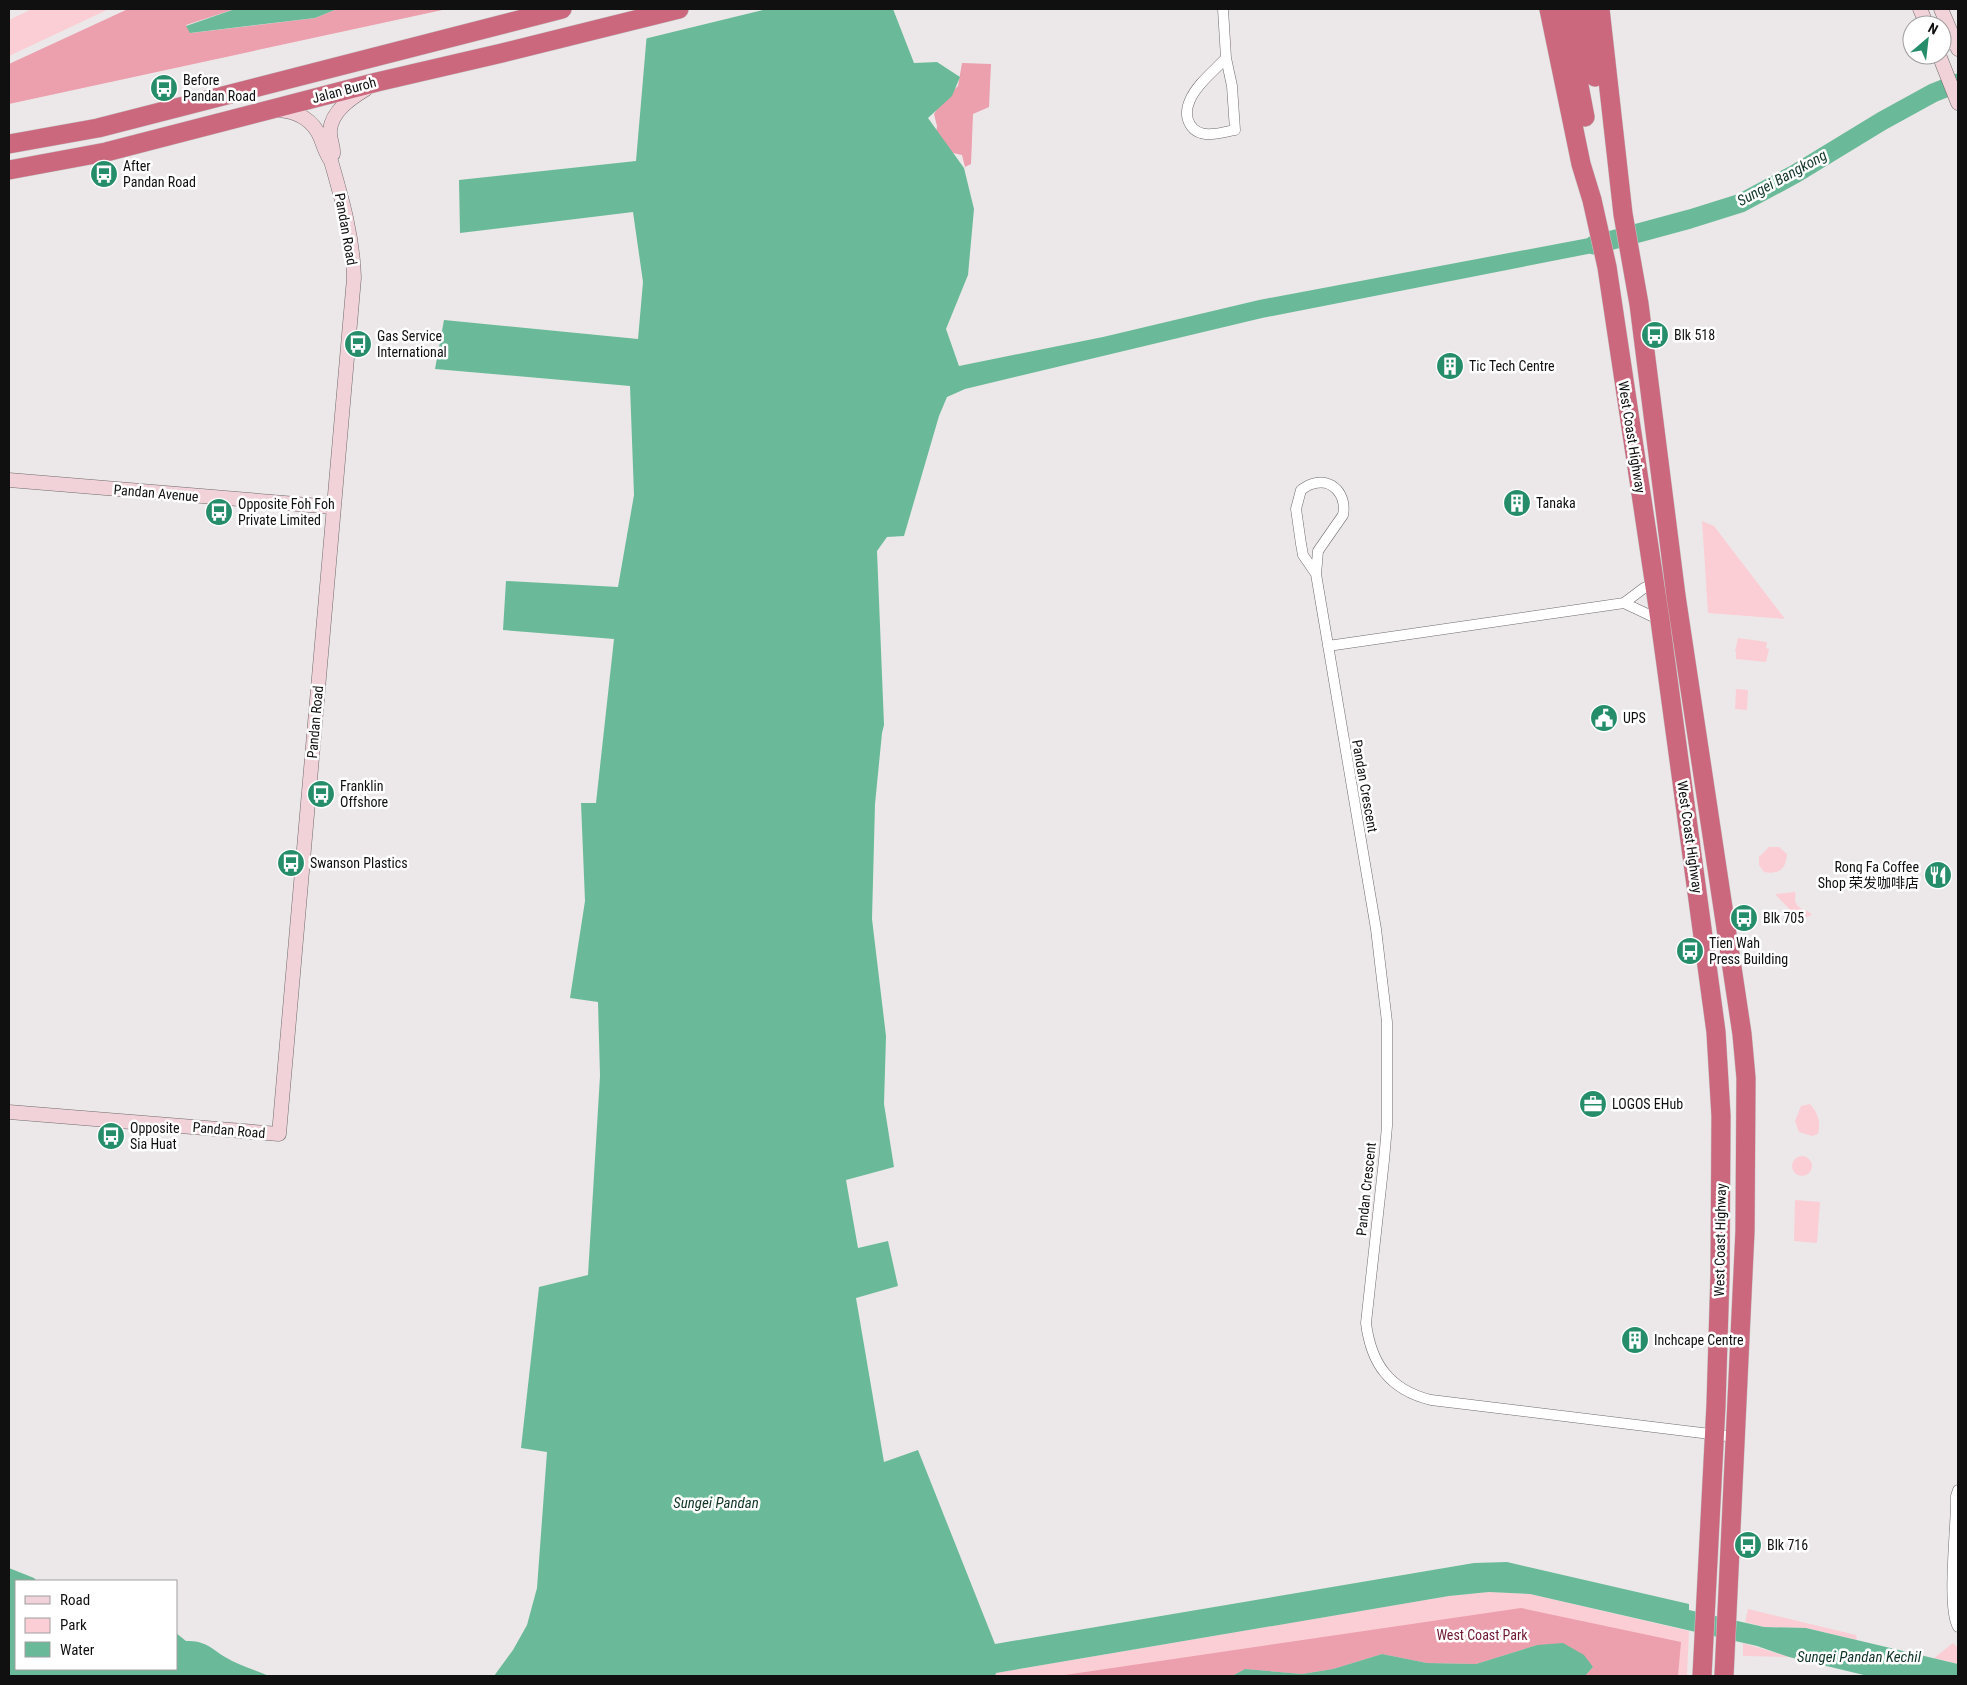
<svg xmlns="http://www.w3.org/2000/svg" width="1967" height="1685" viewBox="0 0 1967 1685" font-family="'Roboto Condensed','Noto Sans SC',sans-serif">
	<rect width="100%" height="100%" fill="#ece8e9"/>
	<path fill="#fbced5" d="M 32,9 L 109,9 L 9,56 L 9,20 Z
		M 1702,521 L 1714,526 L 1785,619 L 1708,613 Z
		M 1738,638 L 1767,642 L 1766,648 L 1769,649 L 1766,662 L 1736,659 L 1736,652 L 1735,651 Z
		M 1736,689 L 1748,690 L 1747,710 L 1735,709 Z
		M 1769,847 L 1779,847 L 1787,854 C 1786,869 1779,875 1764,872 L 1759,865 L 1759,857 Z
		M 1795,892 C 1796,895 1795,898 1795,901 C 1797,910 1808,909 1812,915 L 1804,918 L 1795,915 L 1775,894 Z
		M 1810,1104 C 1818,1114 1821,1121 1818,1134 L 1812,1136 L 1799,1132 L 1795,1121 L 1801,1106 Z
		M1792 1166a10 10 0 1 1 20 0a10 10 0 1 1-20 0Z
		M 1795,1200 L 1820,1202 L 1817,1243 L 1794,1241 Z
		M 1489,1592 L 1530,1594 L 1689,1631 L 1687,1676 L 995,1676 L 995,1673 L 1449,1596 Z
		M 1748,1609 L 1856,1635 L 1857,1640 L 1806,1628 L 1764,1627 L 1745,1622 Z
		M 1743,1643 L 1789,1657 L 1743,1656 Z
		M 1953,1643 L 1958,1648 L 1958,1664 L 1934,1658 Z"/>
	<path fill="#ec9fad" d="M 128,9 L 235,9 L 186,25 L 191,33 L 315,18 L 337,9 L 447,9 L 9,104 L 9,64 Z
		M 962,63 L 991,64 L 989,107 L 973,114 L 971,164 L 965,167 L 962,155 L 944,151 L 935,142 L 937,126 L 934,114 L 942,101 L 958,86 Z
		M 1521,1608 L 1681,1642 L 1678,1676 L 1585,1676 L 1593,1667 L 1537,1645 L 1476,1664 L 1427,1663 L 1382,1654 L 1333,1669 L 1302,1674 L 1245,1669 L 1232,1676 L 1058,1676 Z"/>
	<path fill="#6aba99" d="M 235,9 L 337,9 L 315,18 L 190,33 L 186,26 Z
		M 649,9 L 893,9 L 914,63 L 937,62 L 960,77 L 952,96 L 928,118 L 964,168 L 974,209 L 968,275 L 946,329 L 959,366 L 1103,337 L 1259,300 L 1594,237 L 1593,253 L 1262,318 L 965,389 L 947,397 L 939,416 L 904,536 L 887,537 L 877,551 L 884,725 L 882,733 L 875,804 L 872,919 L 886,1036 L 884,1104 L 894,1167 L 846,1180 L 858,1248 L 888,1241 L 898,1286 L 856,1298 L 884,1462 L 918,1450 L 995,1644 L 1474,1563 L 1507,1562 L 1689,1604 L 1689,1610 L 1764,1627 L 1806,1628 L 1958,1664 L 1958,1676 L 1868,1676 L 1789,1657 L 1757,1646 L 1530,1594 L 1489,1592 L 1449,1596 L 996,1673 L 995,1676 L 494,1676 L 513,1650 L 527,1625 L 537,1588 L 547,1452 L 521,1448 L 539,1287 L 588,1275 L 600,1076 L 598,1002 L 570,998 L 585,901 L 581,803 L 596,803 L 614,639 L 503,630 L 506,581 L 618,587 L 634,495 L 630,386 L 435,369 L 444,320 L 638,339 L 643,282 L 633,212 L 460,233 L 459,180 L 636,161 Z
		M 9,1568 L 34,1578 L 37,1581 L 16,1581 L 16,1669 L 176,1669 L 176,1633 L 186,1641 C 206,1641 209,1647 225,1657 C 238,1665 255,1670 269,1676 L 9,1676 Z
		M 1563,1643 L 1584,1655 L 1593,1667 L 1585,1676 L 1232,1676 L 1245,1669 L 1302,1674 L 1333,1669 L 1382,1654 L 1427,1663 L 1476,1664 L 1537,1645 Z"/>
	<path fill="#ece8e9" d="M 647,9 L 767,9 L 644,39 Z"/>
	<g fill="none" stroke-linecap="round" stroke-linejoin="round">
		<path stroke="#6aba99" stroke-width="19" d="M 1594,245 L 1690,219 L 1741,203 L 1795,174 L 1882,121 L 1933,93 L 1958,83"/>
		<g stroke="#706c6d" stroke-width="11">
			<path id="street" d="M 1223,9 L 1226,58 L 1232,86 L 1235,130 C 1228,131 1220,134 1212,134 C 1191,136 1182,118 1190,100 C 1197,84 1214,71 1226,58
				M 1942,47 L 1958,41
				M 1316,574 L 1303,555 L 1301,544 L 1296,509 L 1301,490 C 1304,488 1308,485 1312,484 C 1333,477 1347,496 1343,515 L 1318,551 L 1316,574 L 1376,929 L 1387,1022 L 1387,1126 L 1384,1160 L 1366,1323 C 1371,1364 1390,1390 1431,1400 L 1735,1437
				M 1624,603 L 1660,620
				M 1328,646 L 1624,603 L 1644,588 L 1655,583
				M 1958,1490 L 1956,1496 C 1957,1524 1946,1607 1958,1627"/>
		</g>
		<g stroke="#706c6d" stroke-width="15">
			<path id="secondary" d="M 1920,9 L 1927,25
				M 1941,9 L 1958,49
				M 1939,55 L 1958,103
				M 333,154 C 334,146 329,139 330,130 C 332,111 351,98 366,89
				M 9,480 L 333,507
				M 9,1112 L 279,1134 L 354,278 C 353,238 342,199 331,161 C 326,154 324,148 321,139 C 314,120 297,111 278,110"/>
		</g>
		<g stroke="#c6c6c6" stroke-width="20">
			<path id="highway" d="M 1549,9 L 1581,164 L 1592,200 L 1607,267 L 1660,620 L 1716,1032 L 1721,1116 L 1720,1275 L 1716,1405 L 1702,1676
				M 1567,9 L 1570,38 L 1585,117
				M 1584,9 L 1595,77
				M 1600,9 L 1623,214 L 1639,304 L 1676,596 L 1742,1034 L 1746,1078 L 1745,1231 L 1724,1676
				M 9,144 L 98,128 L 562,9
				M 9,170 L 106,152 L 377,82 L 502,53 L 679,9"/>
		</g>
		<use href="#street" stroke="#fff" stroke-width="10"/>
		<use href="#secondary" stroke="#f0d2d8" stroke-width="14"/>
		<use href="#highway" stroke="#cc687e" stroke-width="19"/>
	</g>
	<defs>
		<g id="bus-disc" transform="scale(1.4375)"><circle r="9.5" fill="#258d69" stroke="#fff"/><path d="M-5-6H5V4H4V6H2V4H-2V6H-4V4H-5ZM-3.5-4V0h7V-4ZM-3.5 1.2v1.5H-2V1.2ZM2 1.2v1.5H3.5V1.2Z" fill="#fff"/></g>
		<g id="building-disc" transform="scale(1.4375)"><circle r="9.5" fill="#258d69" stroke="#fff"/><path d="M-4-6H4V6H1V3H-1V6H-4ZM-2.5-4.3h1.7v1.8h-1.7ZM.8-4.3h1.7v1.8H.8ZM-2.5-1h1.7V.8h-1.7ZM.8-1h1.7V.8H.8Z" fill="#fff"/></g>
		<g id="civic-disc" transform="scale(1.4375)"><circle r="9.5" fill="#258d69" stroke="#fff"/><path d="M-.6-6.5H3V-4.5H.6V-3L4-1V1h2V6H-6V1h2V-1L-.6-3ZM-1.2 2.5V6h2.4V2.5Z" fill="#fff"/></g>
		<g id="restaurant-disc" transform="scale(1.4375)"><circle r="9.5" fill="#258d69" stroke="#fff"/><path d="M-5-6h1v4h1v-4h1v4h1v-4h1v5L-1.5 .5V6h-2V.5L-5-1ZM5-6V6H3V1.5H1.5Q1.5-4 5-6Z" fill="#fff"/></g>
		<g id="office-disc" transform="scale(1.4375)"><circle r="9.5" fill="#258d69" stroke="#fff"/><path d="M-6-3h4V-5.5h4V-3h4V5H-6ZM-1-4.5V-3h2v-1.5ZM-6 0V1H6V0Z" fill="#fff"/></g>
	</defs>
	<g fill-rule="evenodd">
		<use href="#bus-disc" x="164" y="88"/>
		<use href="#bus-disc" x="104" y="174"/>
		<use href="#bus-disc" x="1655" y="335"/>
		<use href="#bus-disc" x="358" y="344"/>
		<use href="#building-disc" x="1450" y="366"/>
		<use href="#building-disc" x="1517" y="503"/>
		<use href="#bus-disc" x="219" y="512"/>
		<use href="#civic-disc" x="1604" y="718"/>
		<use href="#bus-disc" x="321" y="794"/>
		<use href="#bus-disc" x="291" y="863"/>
		<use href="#restaurant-disc" x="1938" y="875"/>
		<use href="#bus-disc" x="1744" y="918"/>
		<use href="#bus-disc" x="1690" y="951"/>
		<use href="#office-disc" x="1593" y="1104"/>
		<use href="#bus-disc" x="111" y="1136"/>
		<use href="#building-disc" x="1635" y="1340"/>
		<use href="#bus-disc" x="1748" y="1545"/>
	</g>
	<g text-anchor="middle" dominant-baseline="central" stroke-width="5" stroke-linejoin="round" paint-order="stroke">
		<g font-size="14" fill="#111010" stroke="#fff" text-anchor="start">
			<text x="183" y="80">Before<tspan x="183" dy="16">Pandan Road</tspan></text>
			<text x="123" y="166">After<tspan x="123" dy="16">Pandan Road</tspan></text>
			<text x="1674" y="335">Blk 518</text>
			<text x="377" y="336">Gas Service<tspan x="377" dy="16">International</tspan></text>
			<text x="1469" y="366">Tic Tech Centre</text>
			<text x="1536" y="503">Tanaka</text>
			<text x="238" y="504">Opposite Foh Foh<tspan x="238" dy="16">Private Limited</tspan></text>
			<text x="1623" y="718">UPS</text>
			<text x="340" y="786">Franklin<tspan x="340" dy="16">Offshore</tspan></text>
			<text x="310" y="863">Swanson Plastics</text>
			<text x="1919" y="867" text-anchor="end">Rong Fa Coffee<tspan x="1919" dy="16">Shop 荣发咖啡店</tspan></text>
			<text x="1763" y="918">Blk 705</text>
			<text x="1709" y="943">Tien Wah<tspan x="1709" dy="16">Press Building</tspan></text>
			<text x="1612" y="1104">LOGOS EHub</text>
			<text x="130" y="1128">Opposite<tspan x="130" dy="16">Sia Huat</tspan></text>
			<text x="1654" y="1340">Inchcape Centre</text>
			<text x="1767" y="1545">Blk 716</text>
		</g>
		<g font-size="14" fill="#111010" stroke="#fff">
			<text transform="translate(344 90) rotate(-15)">Jalan Buroh</text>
			<text transform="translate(346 229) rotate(80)">Pandan Road</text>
			<text transform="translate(1632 437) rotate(81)">West Coast Highway</text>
			<text transform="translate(156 493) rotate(5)">Pandan Avenue</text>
			<text transform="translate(315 722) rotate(-85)">Pandan Road</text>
			<text transform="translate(1365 786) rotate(80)">Pandan Crescent</text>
			<text transform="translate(1690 837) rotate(82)">West Coast Highway</text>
			<text transform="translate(229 1130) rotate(5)">Pandan Road</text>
			<text transform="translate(1366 1189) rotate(-84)">Pandan Crescent</text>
			<text transform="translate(1720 1240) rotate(-89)">West Coast Highway</text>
		</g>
		<g font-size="14" fill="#701733" stroke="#fff">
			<text x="1482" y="1635">West Coast Park</text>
		</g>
		<g font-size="15" font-style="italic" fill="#113628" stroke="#fff">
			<text transform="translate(1782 178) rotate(-29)">Sungei Bangkong</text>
			<text x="716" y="1503">Sungei Pandan</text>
			<text x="1859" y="1657">Sungei Pandan Kechil</text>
		</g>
	</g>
	<rect width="1967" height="1685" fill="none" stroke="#111010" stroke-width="20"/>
	<rect x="15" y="1580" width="162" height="90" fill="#ffffff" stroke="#a09f9f"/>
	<rect x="25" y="1596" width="25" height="8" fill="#f0d2d8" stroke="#a09f9f"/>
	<text x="60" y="1605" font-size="15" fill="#111010">Road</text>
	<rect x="25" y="1618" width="25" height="15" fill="#fbced5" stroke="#a09f9f"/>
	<text x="60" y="1630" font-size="15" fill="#111010">Park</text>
	<rect x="25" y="1642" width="25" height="15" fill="#6aba99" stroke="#a09f9f"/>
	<text x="60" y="1655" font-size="15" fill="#111010">Water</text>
	<g transform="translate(1927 40) rotate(28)"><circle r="24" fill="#ffffff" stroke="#a09f9f"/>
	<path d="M0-4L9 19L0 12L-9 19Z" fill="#258d69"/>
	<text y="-8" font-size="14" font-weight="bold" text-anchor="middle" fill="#111010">N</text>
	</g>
</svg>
